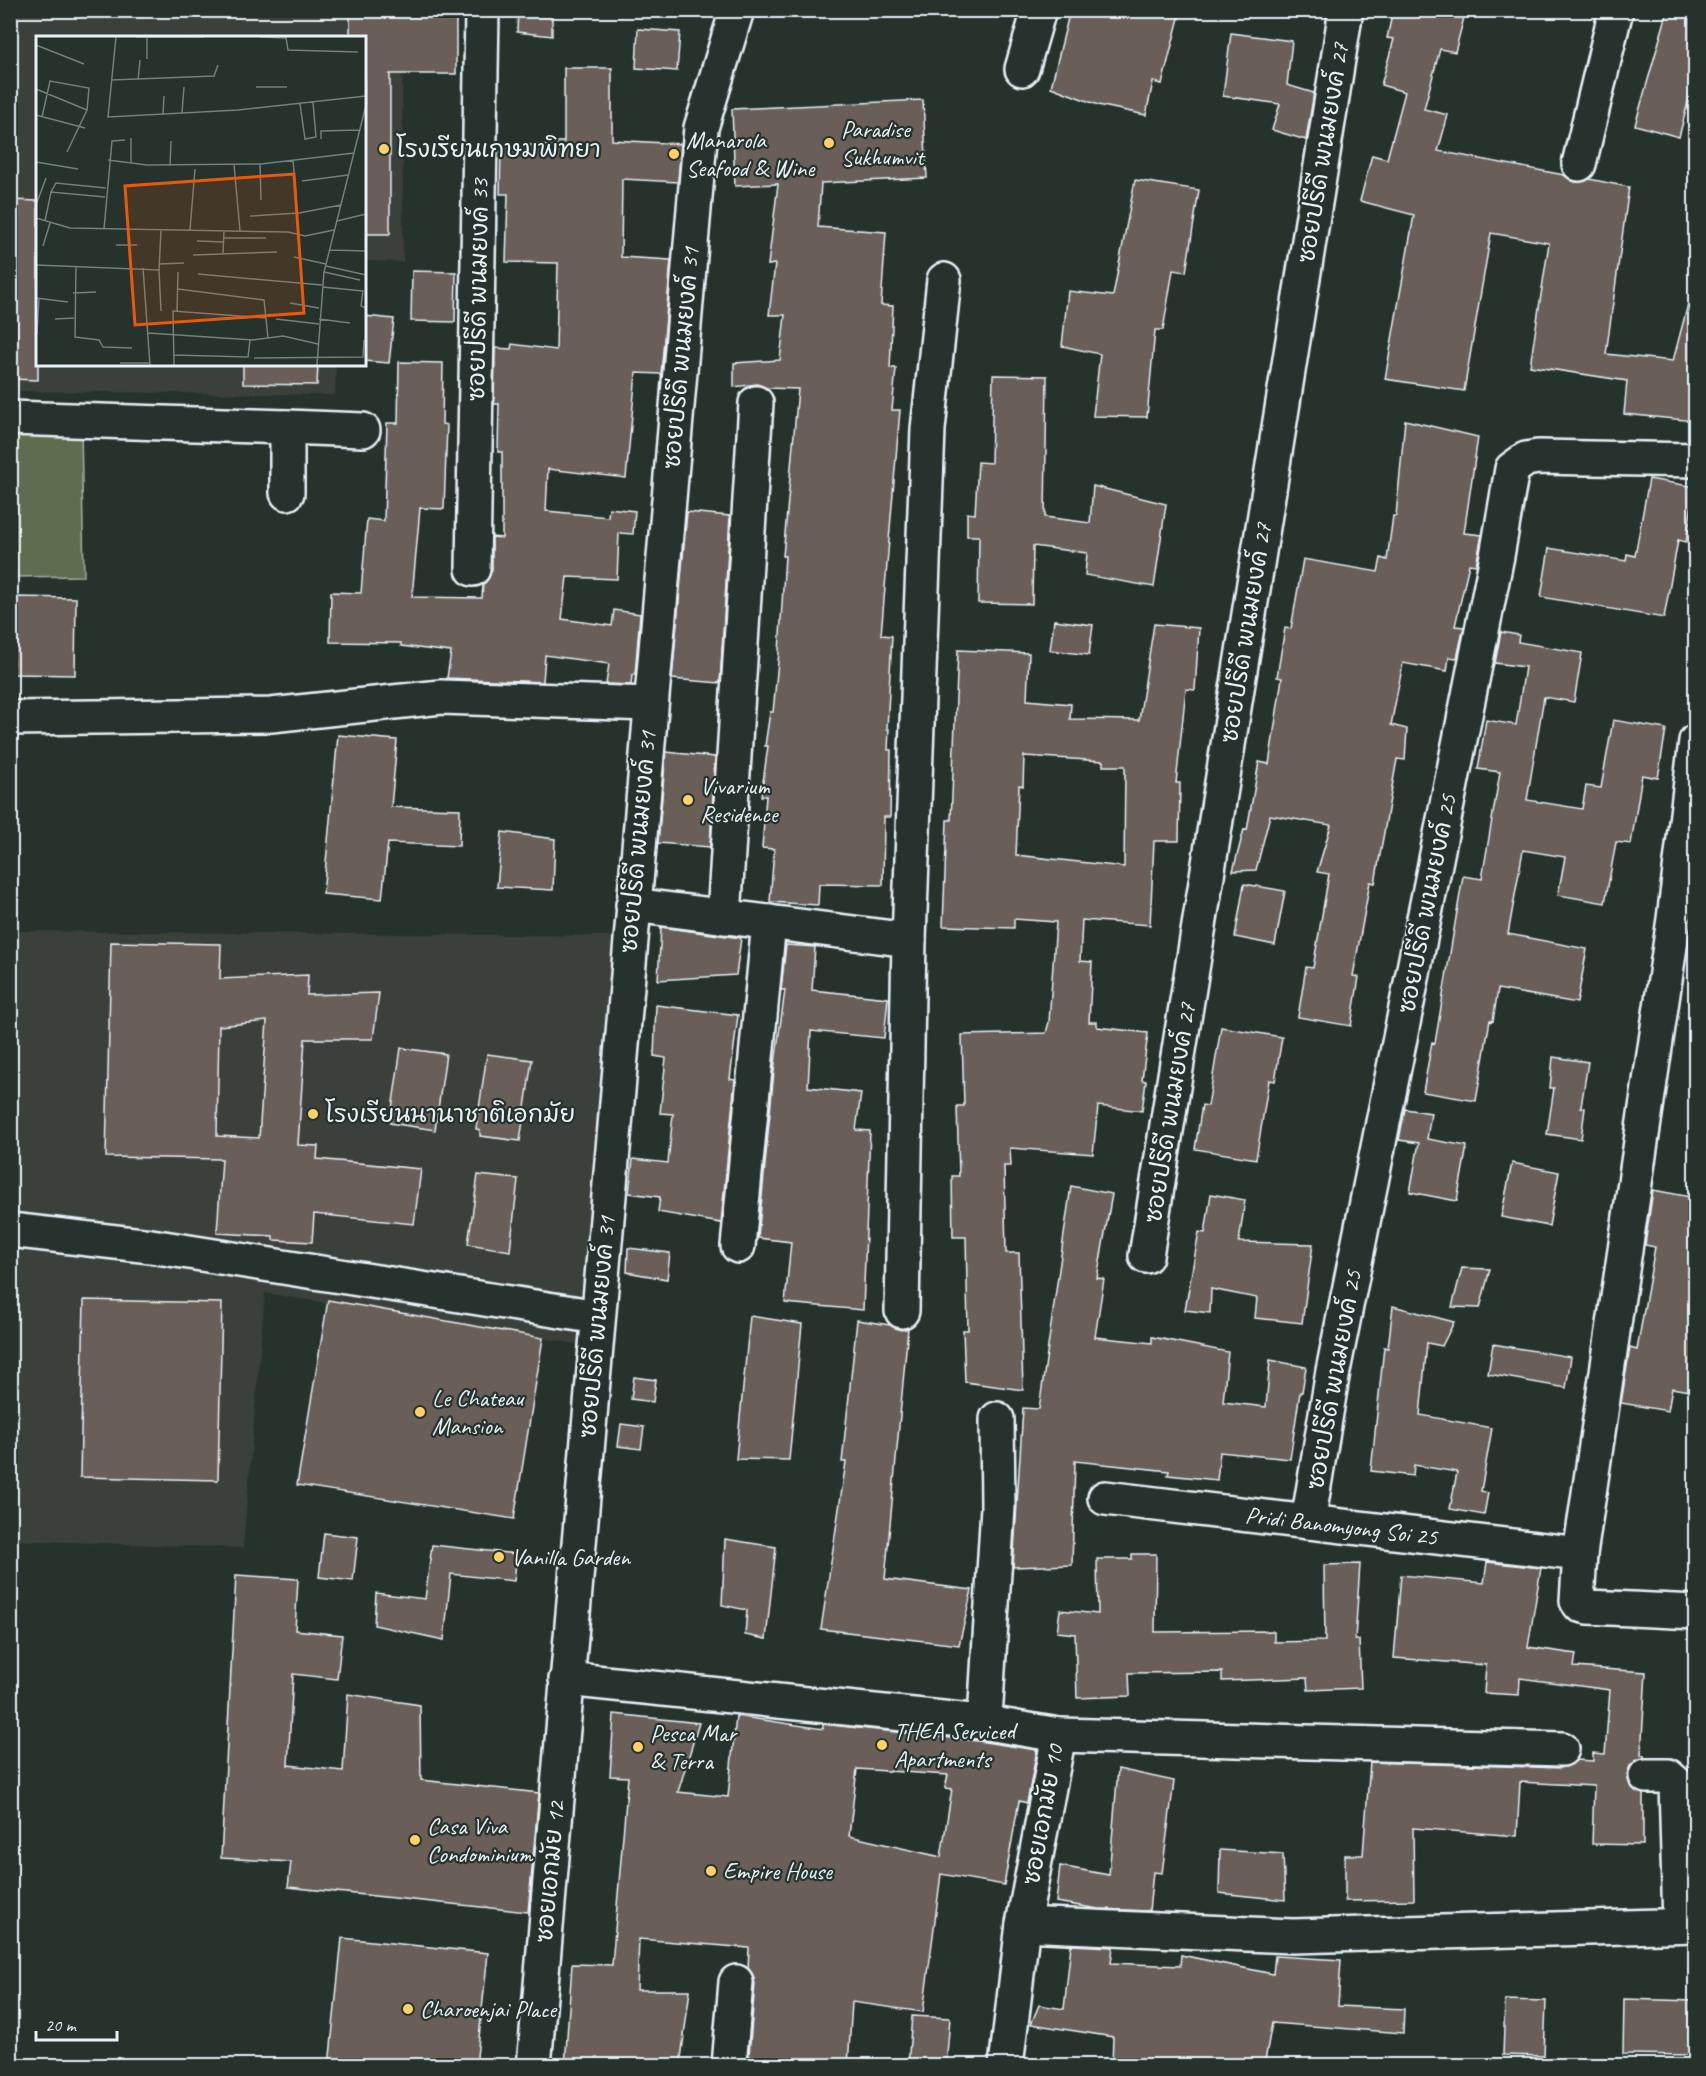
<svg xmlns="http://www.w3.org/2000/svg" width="1706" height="2076" viewBox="0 0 1706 2076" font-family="Caveat,'Playpen Sans Thai',sans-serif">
	<rect width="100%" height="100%" fill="#26332d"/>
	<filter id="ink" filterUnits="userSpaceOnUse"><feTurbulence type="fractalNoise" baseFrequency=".0167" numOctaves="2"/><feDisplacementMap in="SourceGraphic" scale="12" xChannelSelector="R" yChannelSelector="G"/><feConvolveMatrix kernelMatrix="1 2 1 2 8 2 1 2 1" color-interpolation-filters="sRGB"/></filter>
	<g filter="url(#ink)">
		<path fill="#3a403a" d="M 11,11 L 402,11 L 403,262 L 365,261 L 364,38 L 38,38 L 38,364 L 336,365 L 335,395 L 11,391 Z
			M 11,931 L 631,936 L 595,1347 L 265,1293 L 243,1548 L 11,1540 Z"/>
		<path fill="#5c6e50" stroke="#a2b0a4" stroke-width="1.5" d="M 81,431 L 84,576 L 11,577 L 10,432 Z"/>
		<path fill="#6a5e58" stroke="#e8f1f8" stroke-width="1.5" fill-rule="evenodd" d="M 350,10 L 456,10 L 456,74 L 390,74 L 390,234 L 364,234 L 364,38 L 350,38 Z
			M 518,10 L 552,10 L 552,36 L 517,32 Z
			M 1070,10 L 1181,10 L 1162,84 L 1153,82 L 1146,115 L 1098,105 L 1051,87 Z
			M 1393,10 L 1466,10 L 1455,52 L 1440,49 L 1424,109 L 1448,115 L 1438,151 L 1564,175 L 1575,182 L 1589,179 L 1629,187 L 1606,354 L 1673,361 L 1688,304 L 1695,305 L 1695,421 L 1624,414 L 1627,381 L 1530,366 L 1549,243 L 1491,233 L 1464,391 L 1385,379 L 1414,215 L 1360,201 L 1372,155 L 1387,159 L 1405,92 L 1381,85 L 1394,39 L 1387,38 Z
			M 1668,10 L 1695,10 L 1695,75 L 1679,137 L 1635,125 Z
			M 638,29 L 680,32 L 677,71 L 636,68 Z
			M 1231,33 L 1292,41 L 1287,85 L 1314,93 L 1306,140 L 1272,130 L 1280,104 L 1223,96 Z
			M 564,68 L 612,68 L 612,140 L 681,144 L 678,182 L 622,179 L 621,257 L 671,260 L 661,374 L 636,373 L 626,478 L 548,469 L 546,511 L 608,517 L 609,508 L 635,511 L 633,534 L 619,533 L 617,579 L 567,577 L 562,619 L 612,626 L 614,610 L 640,614 L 635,675 L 632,675 L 631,685 L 606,684 L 609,664 L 545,655 L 543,682 L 447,678 L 451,652 L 401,646 L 401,643 L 330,642 L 331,592 L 361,593 L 367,519 L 384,521 L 387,423 L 398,423 L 399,362 L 443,363 L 442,424 L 447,425 L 444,509 L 420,508 L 412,597 L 482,598 L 483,584 L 492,570 L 492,537 L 502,538 L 502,452 L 498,452 L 499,404 L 494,404 L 495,348 L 511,349 L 512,344 L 556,350 L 558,263 L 506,262 L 508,194 L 500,194 L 501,144 L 556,146 L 557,142 L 564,142 Z
			M 923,100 L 927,178 L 821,183 L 818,227 L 886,232 L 881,305 L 893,306 L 890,368 L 896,368 L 892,410 L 900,410 L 881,635 L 892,636 L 887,729 L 889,729 L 888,750 L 891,750 L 890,817 L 884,817 L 883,885 L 819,884 L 818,905 L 770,902 L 774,849 L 762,848 L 766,796 L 761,796 L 768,746 L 765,746 L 770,712 L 773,712 L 779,652 L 785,556 L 783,556 L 798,389 L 767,388 L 757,384 L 734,387 L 734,363 L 780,360 L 785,315 L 769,315 L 775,264 L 768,265 L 778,184 L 735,186 L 732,109 Z
			M 1135,180 L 1199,190 L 1186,272 L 1173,270 L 1163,330 L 1155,330 L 1147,417 L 1093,416 L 1100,354 L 1062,346 L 1068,291 L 1113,296 Z
			M 10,200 L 38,201 L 38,380 L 10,379 Z
			M 412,271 L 456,272 L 455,322 L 411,321 Z
			M 364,316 L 394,319 L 389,363 L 364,361 Z
			M 243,364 L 318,364 L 317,385 L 243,384 Z
			M 993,375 L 1047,376 L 1045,517 L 1090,523 L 1093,486 L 1166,504 L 1154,587 L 1085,575 L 1087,553 L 1033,546 L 1032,604 L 978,603 L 979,536 L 967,536 L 967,513 L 975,514 L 978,462 L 991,463 Z
			M 1405,420 L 1478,437 L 1464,533 L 1482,535 L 1476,565 L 1469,564 L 1455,626 L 1464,627 L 1457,658 L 1449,657 L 1447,671 L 1403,663 L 1391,725 L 1407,729 L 1405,760 L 1397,759 L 1375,883 L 1370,882 L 1353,976 L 1359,977 L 1351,1026 L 1298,1017 L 1306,967 L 1313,968 L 1329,874 L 1317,872 L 1331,825 L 1270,815 L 1256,870 L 1233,871 L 1244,829 L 1247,830 L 1259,762 L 1269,764 L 1282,678 L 1277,677 L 1285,628 L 1291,629 L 1303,559 L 1378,572 L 1381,558 L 1387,560 L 1393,516 L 1396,516 Z
			M 1649,479 L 1695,487 L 1686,542 L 1678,540 L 1664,618 L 1541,597 L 1549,548 L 1626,561 L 1627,554 L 1635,556 Z
			M 687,512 L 730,516 L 720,683 L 672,679 Z
			M 14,597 L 76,598 L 75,675 L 13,674 Z
			M 1054,620 L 1093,625 L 1089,655 L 1050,650 Z
			M 1154,624 L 1199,628 L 1195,690 L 1186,689 L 1176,783 L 1180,783 L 1179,841 L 1154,841 L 1150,925 L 1082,920 L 1080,961 L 1092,962 L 1089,1022 L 1097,1022 L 1097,1027 L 1148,1033 L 1142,1080 L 1146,1081 L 1142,1111 L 1098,1106 L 1093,1154 L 1010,1148 L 1011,1166 L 1004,1166 L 1006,1253 L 1019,1253 L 1023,1390 L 965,1382 L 963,1330 L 968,1330 L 966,1237 L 953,1237 L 952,1176 L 959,1176 L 957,1106 L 964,1106 L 962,1035 L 1046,1033 L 1049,1022 L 1056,922 L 1014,919 L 1014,928 L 943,926 L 947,820 L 951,820 L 958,650 L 1029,653 L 1027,700 L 1071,704 L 1070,719 L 1139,720 ZM 1024,756 L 1103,761 L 1103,766 L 1125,766 L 1124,867 L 1016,855 L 1019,785 L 1023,786 Z
			M 1501,632 L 1519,635 L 1518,642 L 1582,653 L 1574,702 L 1544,697 L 1527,800 L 1582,809 L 1586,786 L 1601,788 L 1613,720 L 1666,729 L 1658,778 L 1642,775 L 1631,844 L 1616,842 L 1605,903 L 1558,895 L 1565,857 L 1523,850 L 1508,934 L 1587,949 L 1577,1003 L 1498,989 L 1493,1021 L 1490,1020 L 1476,1101 L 1423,1092 L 1432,1042 L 1435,1043 L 1463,876 L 1482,879 L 1500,772 L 1478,769 L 1486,720 L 1516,725 L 1525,667 L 1495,663 Z
			M 338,735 L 397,740 L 391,807 L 460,809 L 459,846 L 388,843 L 382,899 L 323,894 Z
			M 666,752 L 715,757 L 710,847 L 658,843 Z
			M 502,832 L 555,839 L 553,890 L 497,887 Z
			M 1244,884 L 1285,891 L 1275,945 L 1235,937 Z
			M 661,927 L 741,938 L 736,975 L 658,980 Z
			M 111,942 L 221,944 L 220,979 L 308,975 L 307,995 L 379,993 L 373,1039 L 305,1039 L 298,1145 L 318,1146 L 317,1159 L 421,1169 L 414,1224 L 314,1214 L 312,1242 L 273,1240 L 273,1236 L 217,1233 L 222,1159 L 106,1157 ZM 267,1021 L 259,1138 L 217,1136 L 219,1026 Z
			M 786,945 L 815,947 L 812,990 L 888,998 L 884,1038 L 811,1031 L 808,1087 L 861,1093 L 856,1130 L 870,1131 L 863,1310 L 785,1303 L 791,1242 L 758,1238 L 774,1071 L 785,990 L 781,990 Z
			M 656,1005 L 738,1015 L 730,1079 L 735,1080 L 721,1223 L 658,1212 L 660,1197 L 629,1193 L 633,1159 L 668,1163 L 673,1114 L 660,1113 L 666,1058 L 654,1056 Z
			M 1221,1027 L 1282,1037 L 1275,1081 L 1269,1080 L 1256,1159 L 1195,1149 L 1202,1105 L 1208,1106 Z
			M 401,1048 L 446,1054 L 435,1130 L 390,1123 Z
			M 487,1054 L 532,1060 L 520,1141 L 480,1136 L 480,1130 L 476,1129 Z
			M 1553,1057 L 1588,1062 L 1581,1107 L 1585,1108 L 1581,1139 L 1547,1134 L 1554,1088 L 1550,1088 Z
			M 1405,1109 L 1431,1113 L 1427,1139 L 1467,1146 L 1457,1201 L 1410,1192 L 1419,1143 L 1399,1140 Z
			M 1512,1163 L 1559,1172 L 1549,1226 L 1501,1217 Z
			M 478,1175 L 518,1179 L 510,1251 L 468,1244 Z
			M 1071,1186 L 1112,1194 L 1097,1278 L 1104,1279 L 1095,1337 L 1152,1343 L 1152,1337 L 1228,1352 L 1223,1402 L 1266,1407 L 1270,1360 L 1306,1367 L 1302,1392 L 1300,1392 L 1290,1459 L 1220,1452 L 1217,1480 L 1168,1475 L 1169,1471 L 1075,1461 L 1072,1565 L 1013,1567 L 1023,1408 L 1039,1409 Z
			M 1653,1190 L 1691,1197 L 1690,1201 L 1695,1202 L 1695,1392 L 1672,1388 L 1668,1411 L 1621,1403 L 1630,1348 L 1637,1350 L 1655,1247 L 1645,1245 Z
			M 1211,1194 L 1245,1200 L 1239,1242 L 1313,1244 L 1302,1323 L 1255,1318 L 1257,1298 L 1211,1289 L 1210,1313 L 1185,1310 L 1199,1232 L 1205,1233 Z
			M 628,1248 L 670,1253 L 667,1279 L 627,1272 Z
			M 1462,1268 L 1490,1269 L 1480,1308 L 1452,1307 Z
			M 84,1300 L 222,1303 L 218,1480 L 80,1477 Z
			M 328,1300 L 543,1338 L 514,1519 L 297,1485 Z
			M 1393,1306 L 1454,1322 L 1442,1346 L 1427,1343 L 1420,1415 L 1492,1428 L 1481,1491 L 1488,1493 L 1484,1515 L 1450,1509 L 1457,1472 L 1414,1465 L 1413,1476 L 1371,1471 L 1384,1347 L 1388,1348 Z
			M 750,1316 L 802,1324 L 789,1460 L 736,1459 Z
			M 857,1320 L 890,1325 L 901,1330 L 908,1328 L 885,1579 L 972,1590 L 959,1645 L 821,1629 L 846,1462 L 842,1462 Z
			M 1493,1344 L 1571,1357 L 1566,1388 L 1488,1374 Z
			M 634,1377 L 656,1380 L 653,1402 L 631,1399 Z
			M 621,1424 L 644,1427 L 641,1449 L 618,1446 Z
			M 324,1533 L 358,1537 L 353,1581 L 319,1577 Z
			M 725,1539 L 776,1547 L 766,1639 L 745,1635 L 747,1610 L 722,1605 Z
			M 432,1545 L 517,1554 L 514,1581 L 451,1574 L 444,1640 L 374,1625 L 376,1593 L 425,1599 Z
			M 1132,1554 L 1156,1554 L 1155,1632 L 1274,1631 L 1274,1642 L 1325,1641 L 1324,1565 L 1360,1564 L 1355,1640 L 1359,1640 L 1361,1688 L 1308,1690 L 1307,1678 L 1222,1681 L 1222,1672 L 1129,1673 L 1130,1696 L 1077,1698 L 1075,1634 L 1057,1632 L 1060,1610 L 1098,1614 L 1097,1559 L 1132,1559 Z
			M 1487,1562 L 1541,1568 L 1528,1647 L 1576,1654 L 1574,1667 L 1646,1672 L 1641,1755 L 1644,1755 L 1644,1758 L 1630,1766 L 1627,1775 L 1630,1786 L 1643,1794 L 1643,1845 L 1592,1844 L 1594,1786 L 1520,1782 L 1517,1836 L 1413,1828 L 1414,1900 L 1345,1901 L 1345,1855 L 1363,1855 L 1370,1762 L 1561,1768 L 1576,1760 L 1593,1761 L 1593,1753 L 1605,1754 L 1610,1690 L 1520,1678 L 1519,1695 L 1484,1693 L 1486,1665 L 1394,1658 L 1401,1575 L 1484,1583 Z
			M 236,1575 L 298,1579 L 295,1630 L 342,1635 L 337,1679 L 293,1674 L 288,1765 L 343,1771 L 348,1694 L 420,1705 L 421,1780 L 539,1793 L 528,1912 L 288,1887 L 291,1862 L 221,1858 Z
			M 614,1714 L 699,1723 L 678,1792 L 728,1797 L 736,1716 L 823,1729 L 823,1724 L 978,1741 L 1037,1750 L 1027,1803 L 1019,1801 L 1004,1885 L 941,1874 L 923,2012 L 852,2002 L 848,2066 L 748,2066 L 755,1984 L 753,1975 L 748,1968 L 749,1948 L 639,1939 L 637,1990 L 690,1990 L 680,2066 L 565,2066 L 572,1964 L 612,1965 L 628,1777 L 610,1776 ZM 857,1769 L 948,1775 L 945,1788 L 952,1789 L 941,1857 L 849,1836 Z
			M 1118,1769 L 1174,1781 L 1162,1873 L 1153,1872 L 1149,1911 L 1099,1909 L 1056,1902 L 1060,1866 L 1109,1875 Z
			M 1220,1850 L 1283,1854 L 1285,1900 L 1219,1893 Z
			M 342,1938 L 488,1953 L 476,2066 L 329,2066 Z
			M 1071,1945 L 1113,1947 L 1111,1963 L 1180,1966 L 1181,1955 L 1273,1974 L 1275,1956 L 1341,1960 L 1338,2006 L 1404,2009 L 1403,2033 L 1272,2023 L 1264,2066 L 1170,2062 L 1170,2066 L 1112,2066 L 1113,2037 L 1031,2024 L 1039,2005 L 1064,2009 Z
			M 1624,1999 L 1695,2001 L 1695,2055 L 1623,2054 Z
			M 1505,2000 L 1546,2001 L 1544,2056 L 1503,2055 Z
			M 912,2016 L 950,2018 L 946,2066 L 908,2066 Z"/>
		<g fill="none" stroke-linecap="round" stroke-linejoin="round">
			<g stroke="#e8f1f8" stroke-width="38">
				<g id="minor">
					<path d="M 1022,69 L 1039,10"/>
					<path d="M 1579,164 L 1616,10"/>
					<path d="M 10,418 L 287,427"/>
					<path d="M 287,493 L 287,427 L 363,430"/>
					<path d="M 473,569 L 482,10"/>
					<path d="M 10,718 L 271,715 L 441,697 L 650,704"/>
					<path d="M 1696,741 L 1674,919 L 1580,1554 L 1577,1601 L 1580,1605 L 1588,1607 L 1696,1612"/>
					<path d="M 633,905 L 909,940"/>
					<path d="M 724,917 L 756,403"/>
					<path d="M 10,1230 L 151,1246 L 598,1317"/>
					<path d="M 738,1246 L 769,922"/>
					<path d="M 1146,1256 L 1346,10"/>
					<path d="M 902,1311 L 909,940 L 928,429 L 944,280"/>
					<path id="s1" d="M 1105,1498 L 1580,1554"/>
					<path d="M 1308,1522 L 1333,1371 L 1497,556 L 1512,469 L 1526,459 L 1538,457 L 1696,460"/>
					<path d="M 566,1679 L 981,1722 L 1059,1735 L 1023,1924 L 1006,2066"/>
					<path d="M 981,1722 L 986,1703 L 998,1507 L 997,1419"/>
					<path d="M 1059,1735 L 1562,1749"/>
					<path d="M 1646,1776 L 1668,1776 L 1676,1783 L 1680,1925"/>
					<path d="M 1023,1924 L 1293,1936 L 1696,1925"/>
					<path d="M 534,2066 L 701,128 L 737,10"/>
					<path d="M 729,2066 L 736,1982"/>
				</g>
			</g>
			<use href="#minor" stroke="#26332d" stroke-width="33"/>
		</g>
	</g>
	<g fill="#ffd166" stroke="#26332d" stroke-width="2">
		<circle cx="829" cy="143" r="6"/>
		<circle cx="384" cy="149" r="6"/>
		<circle cx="674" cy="154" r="6"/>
		<circle cx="688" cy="800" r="6"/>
		<circle cx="313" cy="1114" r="6"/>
		<circle cx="420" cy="1412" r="6"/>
		<circle cx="499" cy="1557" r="6"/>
		<circle cx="882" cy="1745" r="6"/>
		<circle cx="638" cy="1747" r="6"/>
		<circle cx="415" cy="1840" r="6"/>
		<circle cx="711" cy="1871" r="6"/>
		<circle cx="408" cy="2009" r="6"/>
	</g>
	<g text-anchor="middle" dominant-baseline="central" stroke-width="4.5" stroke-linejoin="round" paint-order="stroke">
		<g font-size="24" fill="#e8f1f8" stroke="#26332d" text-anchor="start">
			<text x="841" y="129">Paradise<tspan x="841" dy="28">Sukhumvit</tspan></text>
			<text x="686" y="140">Manarola<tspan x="686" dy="28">Seafood &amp; Wine</tspan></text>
			<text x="396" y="149">โรงเรียนเกษมพิทยา</text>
			<text x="700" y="786">Vivarium<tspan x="700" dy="28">Residence</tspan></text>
			<text x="325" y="1114">โรงเรียนนานาชาติเอกมัย</text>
			<text x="432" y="1398">Le Chateau<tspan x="432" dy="28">Mansion</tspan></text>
			<text x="511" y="1557">Vanilla Garden</text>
			<text x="894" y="1731">THEA Serviced<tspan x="894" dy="28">Apartments</tspan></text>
			<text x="650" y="1733">Pesca Mar<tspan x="650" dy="28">&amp; Terra</tspan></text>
			<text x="427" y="1826">Casa Viva<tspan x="427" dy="28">Condominium</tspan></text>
			<text x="723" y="1871">Empire House</text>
			<text x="420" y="2009">Charoenjai Place</text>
		</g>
		<g font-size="24" fill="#e8f1f8" stroke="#26332d">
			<text transform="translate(1323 153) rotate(-81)">ซอยปรีดี พนมยงค์ 27</text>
			<text transform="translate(478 290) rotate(-89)">ซอยปรีดี พนมยงค์ 33</text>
			<text transform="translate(681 358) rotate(-85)">ซอยปรีดี พนมยงค์ 31</text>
			<text transform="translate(1246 633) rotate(-81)">ซอยปรีดี พนมยงค์ 27</text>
			<text transform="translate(638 842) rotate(-85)">ซอยปรีดี พนมยงค์ 31</text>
			<text transform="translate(1427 904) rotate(-79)">ซอยปรีดี พนมยงค์ 25</text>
			<text transform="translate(1170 1113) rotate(-81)">ซอยปรีดี พนมยงค์ 27</text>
			<text transform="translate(597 1327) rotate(-85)">ซอยปรีดี พนมยงค์ 31</text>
			<text transform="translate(1334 1380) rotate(-80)">ซอยปรีดี พนมยงค์ 25</text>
			<text stroke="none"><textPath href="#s1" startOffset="238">Pridi Banomyong Soi 25</textPath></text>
			<text transform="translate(1043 1815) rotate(-80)">ซอยเอกมัย 10</text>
			<text transform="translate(550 1872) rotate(-85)">ซอยเอกมัย 12</text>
		</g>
	</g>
	<g transform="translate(36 36)">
		<rect width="330" height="330" fill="#26332d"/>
		<path fill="none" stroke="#747f7e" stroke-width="1.5" d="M 80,1 L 72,81 L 202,74 L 330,60M 100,1 L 168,1M 224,1 L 250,2 L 252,14 L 322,16M 0,9 L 48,28M 111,23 L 111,2M 75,44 L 178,40 L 182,29M 102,44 L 104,24M 220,51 L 251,51M 0,53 L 51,74M 264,68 L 269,103 L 280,101 L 277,66M 146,77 L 148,51M 127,78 L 128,60M 0,79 L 49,92M 6,81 L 14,45 L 53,52 L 51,74 L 31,116M 285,103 L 285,95 L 324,94M 72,124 L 111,129 L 225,128 L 318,117M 257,124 L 260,160M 0,126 L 42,133M 95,126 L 95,102M 198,128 L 204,195M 224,128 L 225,164M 134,130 L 135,105M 266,145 L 312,139M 15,156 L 20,147 L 70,152M 0,169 L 10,142M 214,180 L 263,177 L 305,169M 0,182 L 34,192 L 252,196 L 269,200 L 298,194M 9,185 L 15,156 L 69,161M 301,185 L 330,178M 68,193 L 76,105 L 89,104M 154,194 L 159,133M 188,202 L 230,202M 161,205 L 187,206M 80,209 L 101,209M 7,210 L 14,187M 294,214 L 330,215M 187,217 L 188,195M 157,219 L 241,216M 258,221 L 290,228M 124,228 L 148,227M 0,229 L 123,234 L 125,194M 290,230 L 330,239M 40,231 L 39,301 L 63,304 L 67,311 L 96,312M 107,232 L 114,329M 123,234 L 125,275M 288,236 L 324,244M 162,238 L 286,249M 286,251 L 327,255 L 325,270 L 330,272M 142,253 L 228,264 L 232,302M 37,257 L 60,256M 0,262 L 32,266M 254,267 L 283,272M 141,275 L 142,236M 19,283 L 38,282M 240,283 L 283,288M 283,283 L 314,287M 112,297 L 217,304 L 247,300 L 282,308M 1,298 L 3,262M 138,319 L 212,321 L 214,304M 218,322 L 327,321 L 328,304M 84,327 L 114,327M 138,329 L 137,275 L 230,282M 281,329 L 288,236 L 330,69"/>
		<path fill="#e8590c" fill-opacity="0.15" stroke="#e8590c" stroke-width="3" d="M 258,138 L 268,277 L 99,289 L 89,150 Z"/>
		<rect width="330" height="330" fill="none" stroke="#e8f1f8" stroke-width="3"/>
	</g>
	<rect width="1706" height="2076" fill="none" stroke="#26332d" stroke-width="36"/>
	<rect x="18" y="18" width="1670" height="2040" fill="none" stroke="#e8f1f8" stroke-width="2" filter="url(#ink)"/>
	<path d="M36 2031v9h81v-9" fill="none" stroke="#e8f1f8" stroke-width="3"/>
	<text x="45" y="2031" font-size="18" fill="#e8f1f8" stroke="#26332d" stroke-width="4.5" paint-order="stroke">20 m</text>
</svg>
